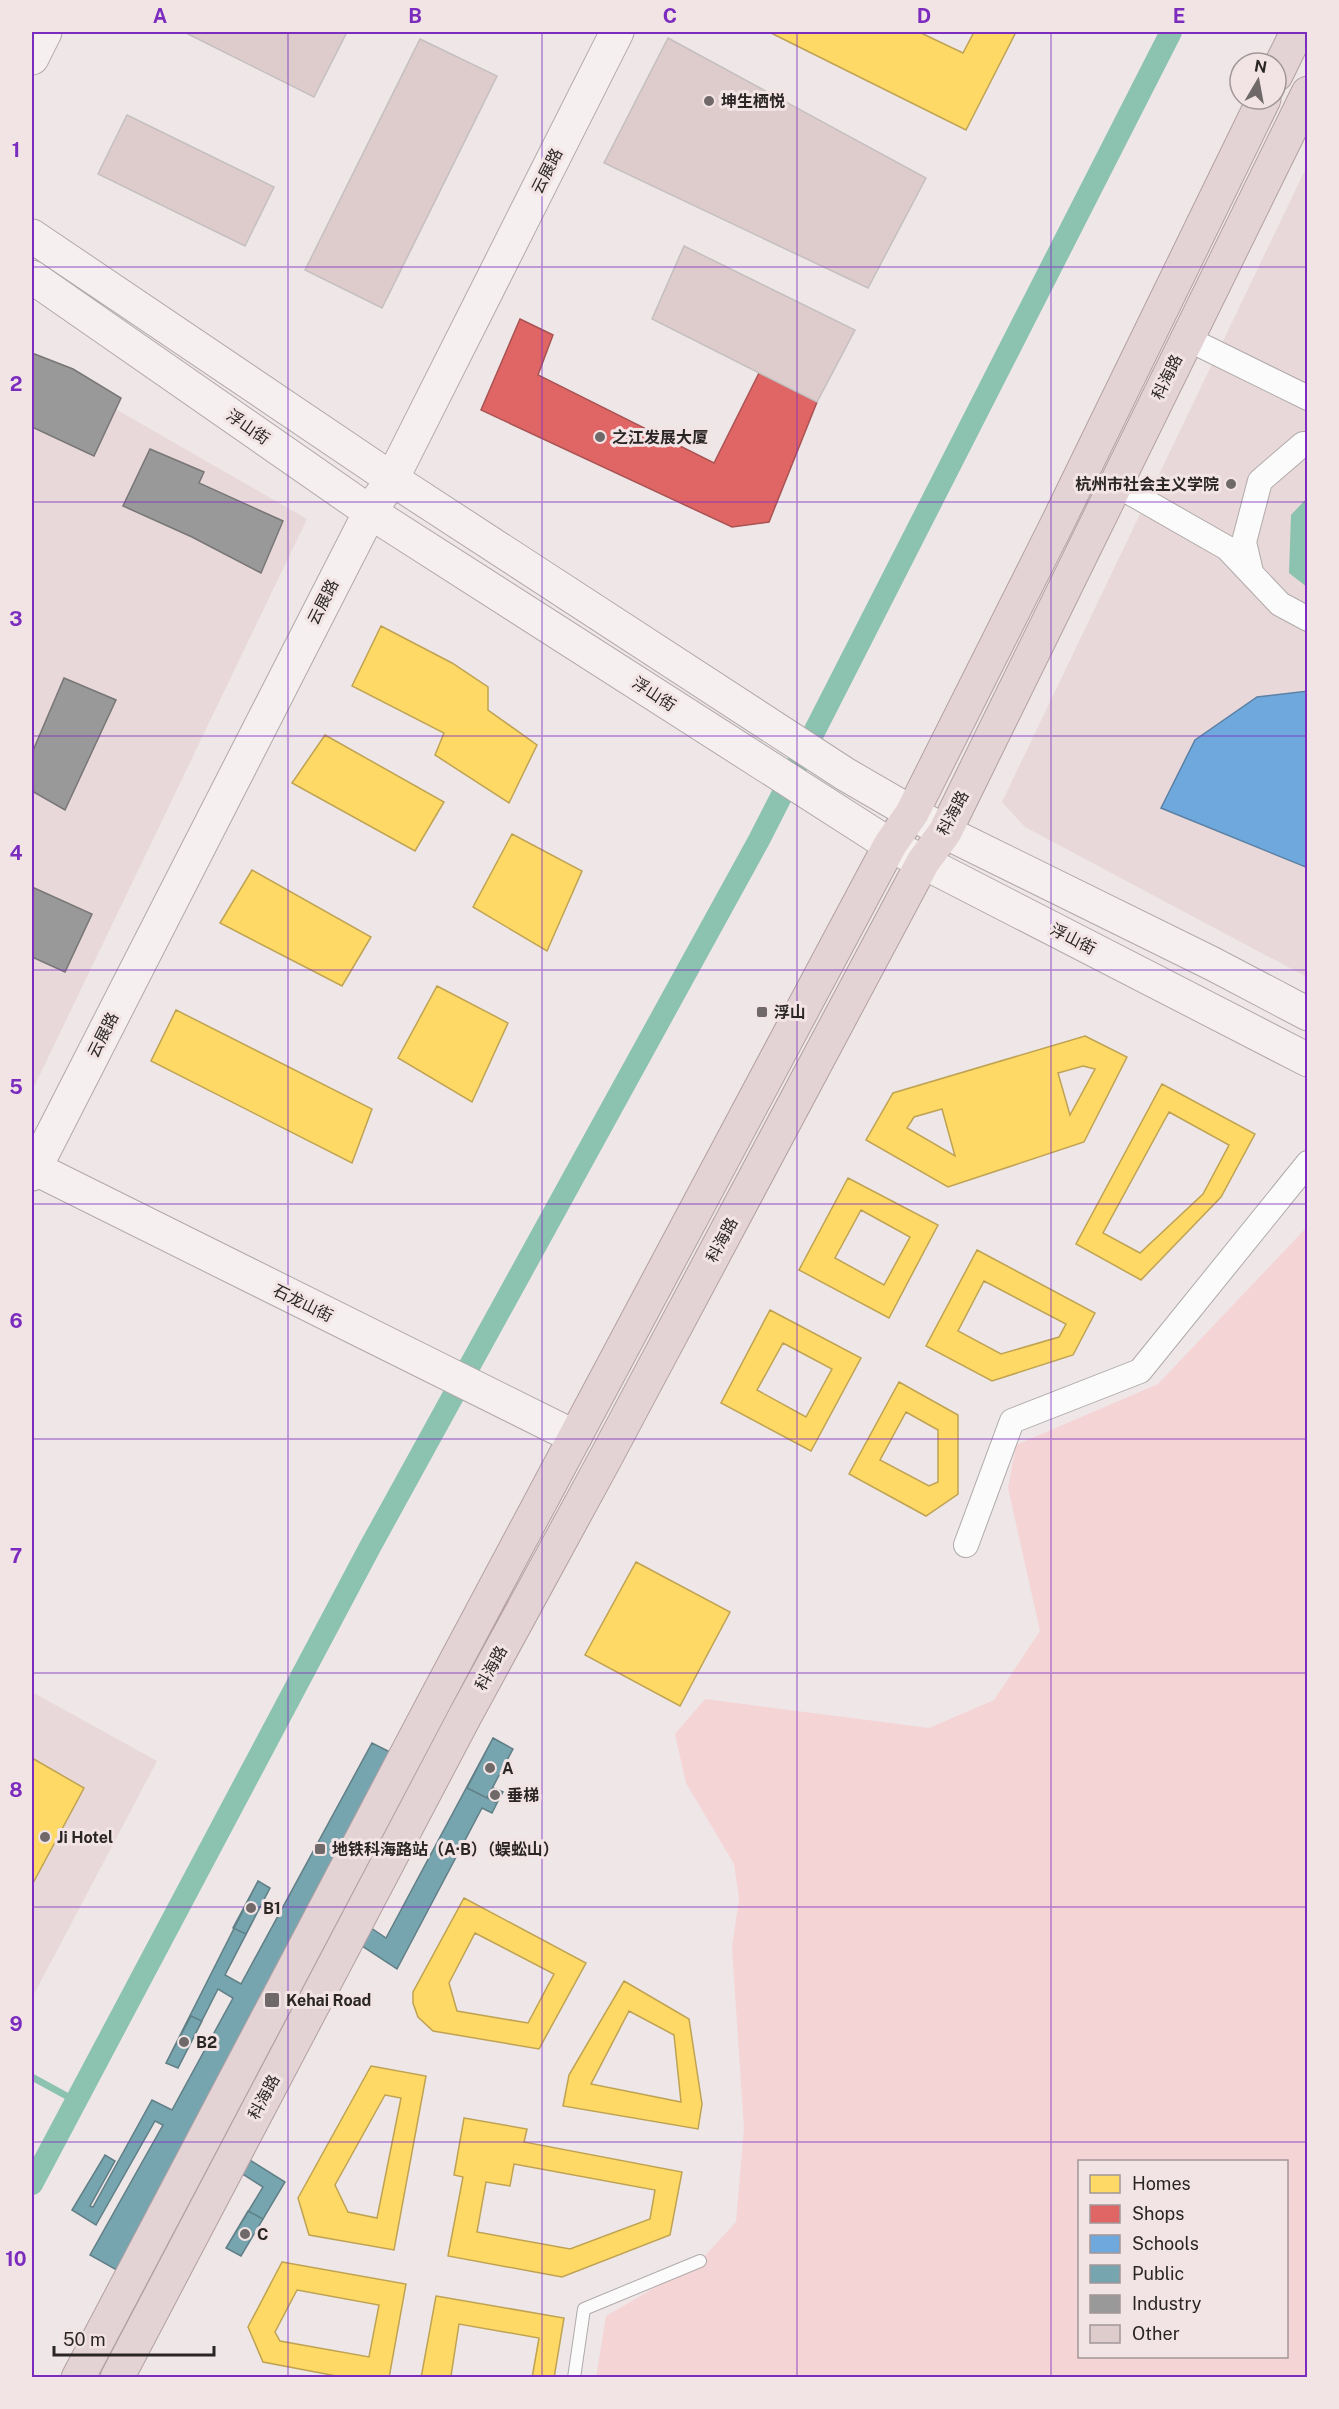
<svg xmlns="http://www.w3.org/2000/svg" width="1339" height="2409" viewBox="0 0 1339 2409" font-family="'Public Sans','Noto Sans SC',sans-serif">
	<rect width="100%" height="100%" fill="#eee6e7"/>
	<path fill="#e8d8d9" d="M 1307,166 L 1307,977 L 1025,827 L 1002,802 Z
		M 32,361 L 307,519 L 33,1089 L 32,1088 Z
		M 32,1692 L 157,1761 L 32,1998 Z"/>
	<path fill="#f5d4d6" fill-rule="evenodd" d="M 1307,1227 L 1307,2377 L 596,2378 L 606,2316 L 700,2261 L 736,2222 L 744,2128 L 732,1948 L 739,1898 L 734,1864 L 686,1783 L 675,1734 L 705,1699 L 929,1728 L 994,1700 L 1040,1631 L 1008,1488 L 1016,1445 L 1158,1384 ZM 1080,2162 L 1286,2162 L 1286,2356 L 1080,2356 Z"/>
	<path fill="#8bc2b0" d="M 1307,498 L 1307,587 L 1289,573 L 1291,515 Z"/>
	<path fill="#ffd966" stroke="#bfa353" stroke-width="1.5" fill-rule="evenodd" d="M 769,32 L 919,32 L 963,53 L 974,32 L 1016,32 L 966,130 Z
		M 381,626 L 452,663 L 488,687 L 488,710 L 537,745 L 509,803 L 435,755 L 444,733 L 352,686 Z
		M 325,735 L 444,802 L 415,851 L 292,783 Z
		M 512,834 L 582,871 L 547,951 L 473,907 Z
		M 252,870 L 371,937 L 342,986 L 220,923 Z
		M 437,986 L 508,1023 L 472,1102 L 398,1058 Z
		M 176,1010 L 372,1109 L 352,1163 L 151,1061 Z
		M 1085,1036 L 1127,1057 L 1084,1142 L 948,1187 L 866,1140 L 893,1093 ZM 1083,1066 L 1095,1069 L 1070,1115 L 1058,1073 ZM 942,1109 L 955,1156 L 907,1128 L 914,1117 Z
		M 1162,1084 L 1255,1134 L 1221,1197 L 1141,1280 L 1076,1244 ZM 1169,1112 L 1229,1145 L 1203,1194 L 1140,1253 L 1103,1233 Z
		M 848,1178 L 938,1225 L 889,1318 L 799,1270 ZM 861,1210 L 910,1237 L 884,1285 L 835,1258 Z
		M 977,1250 L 1095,1313 L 1073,1355 L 992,1381 L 926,1346 ZM 984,1281 L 1066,1324 L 1059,1337 L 1001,1354 L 958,1331 Z
		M 770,1310 L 861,1358 L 811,1451 L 721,1403 ZM 783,1343 L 832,1369 L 806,1417 L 757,1390 Z
		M 899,1382 L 958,1415 L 958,1494 L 926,1516 L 849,1474 ZM 906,1412 L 938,1430 L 938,1482 L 929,1486 L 880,1460 Z
		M 636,1562 L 730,1612 L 680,1706 L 585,1655 Z
		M 32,1758 L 84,1788 L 32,1885 Z
		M 464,1898 L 586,1963 L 539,2049 L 433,2031 L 418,2017 L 413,2003 L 413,1992 ZM 475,1933 L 554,1974 L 528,2023 L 457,2011 L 449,1983 Z
		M 624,1981 L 689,2019 L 702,2104 L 698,2129 L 563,2106 L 569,2075 ZM 629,2011 L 674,2035 L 681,2102 L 591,2084 Z
		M 371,2066 L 426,2076 L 394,2250 L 309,2235 L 298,2198 ZM 385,2095 L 401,2098 L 377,2218 L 348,2212 L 335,2185 Z
		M 464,2118 L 527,2129 L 524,2142 L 682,2172 L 670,2235 L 562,2277 L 448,2256 L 463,2177 L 454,2175 ZM 514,2164 L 655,2190 L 650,2219 L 570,2249 L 477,2232 L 486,2182 L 510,2186 Z
		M 282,2262 L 406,2284 L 389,2378 L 347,2378 L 263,2362 L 248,2327 ZM 297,2290 L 379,2305 L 369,2357 L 280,2341 L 275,2332 Z
		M 436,2296 L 564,2318 L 554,2378 L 532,2378 L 539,2338 L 459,2324 L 451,2376 L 459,2378 L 421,2378 Z"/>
	<path fill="#e06666" stroke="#aa5353" stroke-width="1.5" d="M 520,319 L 553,335 L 538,375 L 714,463 L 759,373 L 817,402 L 769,522 L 732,527 L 481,410 Z"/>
	<path fill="#6fa8dc" stroke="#5b81a5" stroke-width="1.5" d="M 1308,691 L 1308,868 L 1161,808 L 1195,740 L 1257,697 Z"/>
	<path fill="#76a5af" stroke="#607f86" stroke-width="1.5" d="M 493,1738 L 513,1749 L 487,1798 L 497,1803 L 492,1813 L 482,1808 L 397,1969 L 350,1938 L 234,2150 L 285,2182 L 241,2256 L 226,2248 L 263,2187 L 227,2164 L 156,2292 L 90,2255 L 163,2125 L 155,2121 L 96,2225 L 72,2210 L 105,2155 L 115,2161 L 90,2206 L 93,2207 L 152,2100 L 172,2110 L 233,1998 L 218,1989 L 178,2068 L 166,2063 L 258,1881 L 270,1888 L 225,1975 L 241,1984 L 372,1743 L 440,1777 L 361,1921 L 386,1938 Z
		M 493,1738 L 513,1749 L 487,1798 L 467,1788 Z
		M 493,1788 L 503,1792 L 497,1803 L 487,1798 Z
		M 258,1881 L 270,1888 L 246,1934 L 233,1928 Z
		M 191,2016 L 202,2021 L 178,2068 L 166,2063 Z
		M 248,2211 L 263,2219 L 241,2256 L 226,2248 Z"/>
	<path fill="#999" stroke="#787676" stroke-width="1.5" d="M 32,353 L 73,369 L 121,398 L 94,456 L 32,427 Z
		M 150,449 L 204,472 L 199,483 L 283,521 L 261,573 L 192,537 L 123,506 Z
		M 64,678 L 116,700 L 65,810 L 32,791 L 32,753 Z
		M 32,887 L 92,914 L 65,972 L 32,957 Z"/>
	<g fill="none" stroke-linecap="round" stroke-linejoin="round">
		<path stroke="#8bc2b0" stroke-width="7" d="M 32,2077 L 74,2100"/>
		<path stroke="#8bc2b0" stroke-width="22" d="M 32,2184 L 370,1547 L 759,840 L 1171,32"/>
	</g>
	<path fill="#decccd" stroke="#c5bfbf" stroke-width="1.5" d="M 184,32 L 347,32 L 314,97 Z
		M 668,38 L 926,178 L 868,288 L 604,163 Z
		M 420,39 L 497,76 L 382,308 L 305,270 Z
		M 127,115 L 274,187 L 245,246 L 98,174 Z
		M 684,246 L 855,330 L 817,402 L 652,319 Z"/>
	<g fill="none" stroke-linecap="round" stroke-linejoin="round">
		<g stroke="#b0aaaa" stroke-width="14">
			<path id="lane" d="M 574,2378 L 584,2309 L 700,2261"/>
		</g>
		<g stroke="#b0aaaa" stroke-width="26">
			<path id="street" d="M 1186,338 L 1308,398
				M 1115,484 L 1227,548 L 1280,604 L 1308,619
				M 1251,572 L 1244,542 L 1260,481 L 1303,444 L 1308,444
				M 966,1545 L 1012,1421 L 1140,1371 L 1308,1163"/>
		</g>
		<g stroke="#b0aaaa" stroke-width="35">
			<path id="secondary" d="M 32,58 L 45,32
				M 32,236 L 392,479 L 845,774 L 945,832 L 1213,964 L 1308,1014
				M 32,277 L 370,512 L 890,845 L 1308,1060
				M 32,1167 L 575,1437
				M 32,1174 L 370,512 L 392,479 L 617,32"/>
		</g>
		<g stroke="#b3a0a2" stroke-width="35">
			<path id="highway" d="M 1276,75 L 1297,32
				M 78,2378 L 434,1702 L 890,845 L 912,813 L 1057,524 L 1264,99
				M 117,2378 L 465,1716 L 605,1459 L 923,862 L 945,832 L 1308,93"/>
		</g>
		<use href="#lane" stroke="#fcfbfb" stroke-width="12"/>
		<use href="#street" stroke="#fcfbfb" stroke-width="24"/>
		<use href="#secondary" stroke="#f5eff0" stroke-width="33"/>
		<use href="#highway" stroke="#e3d3d5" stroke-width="33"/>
	</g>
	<path fill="none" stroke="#7b2cbf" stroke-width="1.5" stroke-opacity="0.55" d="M 288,32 L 288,2378M 542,32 L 542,2378M 797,32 L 797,2378M 1051,32 L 1051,2378M 32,267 L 1308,267M 32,502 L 1308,502M 32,736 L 1308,736M 32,970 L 1308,970M 32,1204 L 1308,1204M 32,1439 L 1308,1439M 32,1673 L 1308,1673M 32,1907 L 1308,1907M 32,2142 L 1308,2142"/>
	<g fill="#6f696a" stroke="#f2e3e4" stroke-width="2">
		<circle cx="709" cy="101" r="6"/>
		<circle cx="600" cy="437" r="6"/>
		<circle cx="1231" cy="484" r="6"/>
		<rect x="756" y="1006" width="12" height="12" rx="3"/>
		<circle cx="490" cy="1768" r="6"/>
		<circle cx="495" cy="1795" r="6"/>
		<circle cx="45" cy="1837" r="6"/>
		<rect x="314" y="1843" width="12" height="12" rx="3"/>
		<circle cx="251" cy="1908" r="6"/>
		<rect x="264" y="1992" width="16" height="16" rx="3"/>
		<circle cx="184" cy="2042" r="6"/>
		<circle cx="245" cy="2234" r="6"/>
	</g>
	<g text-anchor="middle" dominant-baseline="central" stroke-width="6" stroke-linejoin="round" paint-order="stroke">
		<g font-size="16" font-weight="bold" fill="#2b2626" stroke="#f2e3e4" text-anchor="start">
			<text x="721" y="101">坤生栖悦</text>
			<text x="612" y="437">之江发展大厦</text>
			<text x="1219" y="484" text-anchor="end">杭州市社会主义学院</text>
			<text x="774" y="1012">浮山</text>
			<text x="502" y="1768">A</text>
			<text x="507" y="1795">垂梯</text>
			<text x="57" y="1837">Ji Hotel</text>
			<text x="332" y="1849">地铁科海路站（A·B）（蜈蚣山）</text>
			<text x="263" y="1908">B1</text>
			<text x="286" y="2000">Kehai Road</text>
			<text x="196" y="2042">B2</text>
			<text x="257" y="2234">C</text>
		</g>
		<g font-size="16" fill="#2b2626" stroke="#f2e3e4">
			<text transform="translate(547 171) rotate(-63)">云展路</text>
			<text transform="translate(1167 377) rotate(-64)">科海路</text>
			<text transform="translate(248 427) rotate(35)">浮山街</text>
			<text transform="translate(323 602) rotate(-63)">云展路</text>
			<text transform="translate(654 694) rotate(33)">浮山街</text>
			<text transform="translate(953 813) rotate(-62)">科海路</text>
			<text transform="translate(1073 939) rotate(27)">浮山街</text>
			<text transform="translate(103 1035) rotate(-63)">云展路</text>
			<text transform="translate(722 1240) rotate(-62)">科海路</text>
			<text transform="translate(303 1303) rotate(26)">石龙山街</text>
			<text transform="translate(491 1668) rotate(-61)">科海路</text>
			<text transform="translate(264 2097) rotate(-62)">科海路</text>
		</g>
	</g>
	<rect width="1339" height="2409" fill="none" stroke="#f2e3e4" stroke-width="66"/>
	<rect x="1078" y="2160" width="210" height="198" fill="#f2e3e4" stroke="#a29798" stroke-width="1.5"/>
	<rect x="1090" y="2175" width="30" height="18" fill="#ffd966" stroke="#a29798" stroke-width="1.5"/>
	<text x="1132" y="2190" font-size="18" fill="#2b2626">Homes</text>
	<rect x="1090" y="2205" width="30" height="18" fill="#e06666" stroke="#a29798" stroke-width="1.5"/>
	<text x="1132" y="2220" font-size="18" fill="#2b2626">Shops</text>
	<rect x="1090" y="2235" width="30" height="18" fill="#6fa8dc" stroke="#a29798" stroke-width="1.5"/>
	<text x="1132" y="2250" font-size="18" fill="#2b2626">Schools</text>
	<rect x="1090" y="2265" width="30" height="18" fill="#76a5af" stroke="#a29798" stroke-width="1.5"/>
	<text x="1132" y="2280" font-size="18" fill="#2b2626">Public</text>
	<rect x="1090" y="2295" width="30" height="18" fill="#999999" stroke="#a29798" stroke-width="1.5"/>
	<text x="1132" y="2310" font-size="18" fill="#2b2626">Industry</text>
	<rect x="1090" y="2325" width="30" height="18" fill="#decccd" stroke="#a29798" stroke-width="1.5"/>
	<text x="1132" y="2340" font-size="18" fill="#2b2626">Other</text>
	<g transform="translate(1258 81) rotate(10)"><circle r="28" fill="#f2e3e4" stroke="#a29798" stroke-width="1.5"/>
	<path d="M0-4.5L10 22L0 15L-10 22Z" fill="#6f696a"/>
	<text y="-9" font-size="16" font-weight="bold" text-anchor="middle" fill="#2b2626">N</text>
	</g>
	<path d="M54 2346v9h160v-9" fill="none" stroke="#2b2626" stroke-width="3"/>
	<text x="63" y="2346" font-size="18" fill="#2b2626" stroke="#f2e3e4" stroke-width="4.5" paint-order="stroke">50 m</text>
	<rect x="33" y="33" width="1273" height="2343" fill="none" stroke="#7b2cbf" stroke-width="2"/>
	<g font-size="20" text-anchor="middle" font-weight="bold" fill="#7b2cbf">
		<text x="160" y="23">A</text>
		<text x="415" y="23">B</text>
		<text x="670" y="23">C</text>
		<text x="924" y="23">D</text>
		<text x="1179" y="23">E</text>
		<text x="16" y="157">1</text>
		<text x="16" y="391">2</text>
		<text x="16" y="626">3</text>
		<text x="16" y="860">4</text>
		<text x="16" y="1094">5</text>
		<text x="16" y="1328">6</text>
		<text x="16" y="1563">7</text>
		<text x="16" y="1797">8</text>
		<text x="16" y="2031">9</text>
		<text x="16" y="2266">10</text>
	</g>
</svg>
